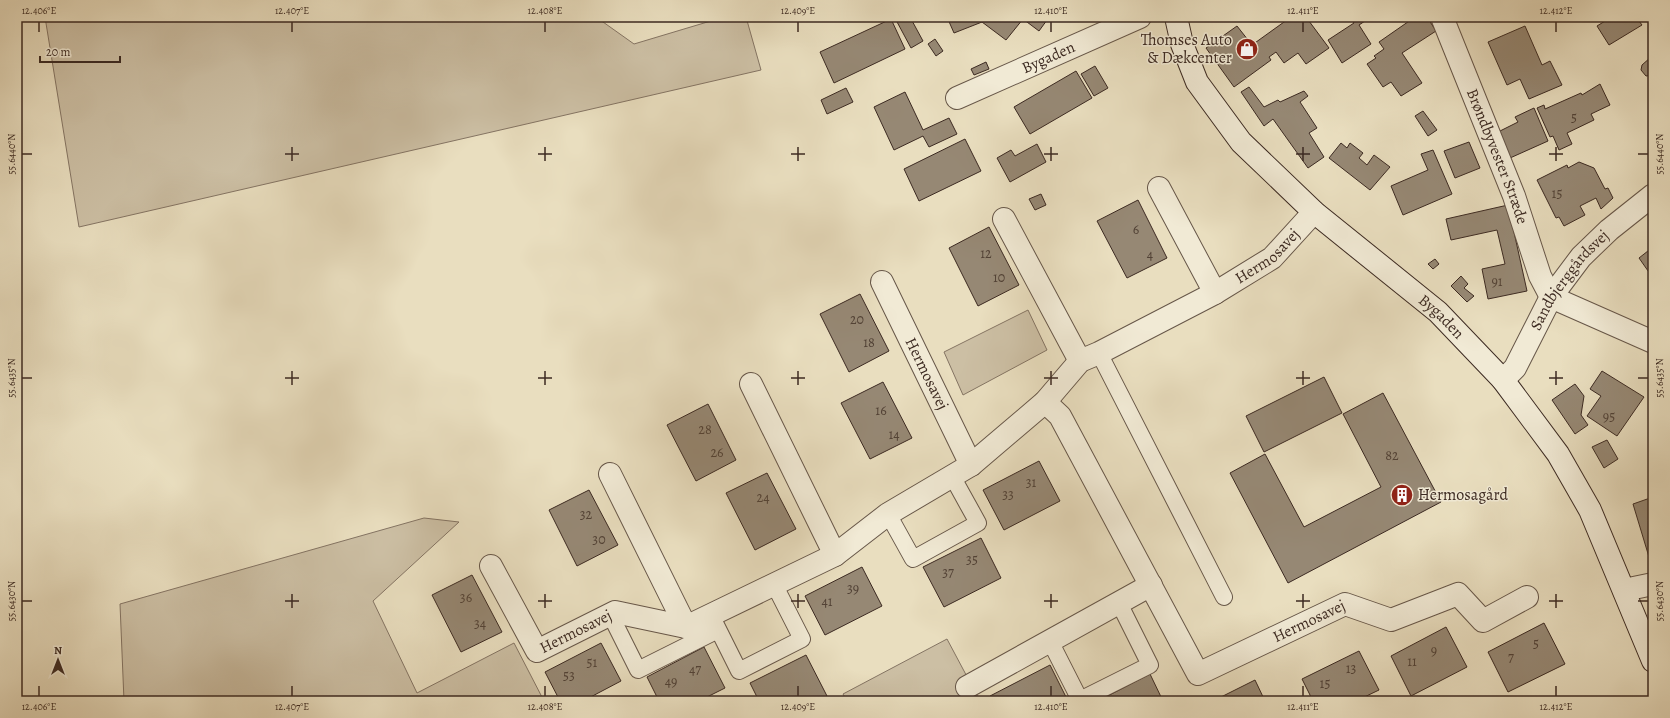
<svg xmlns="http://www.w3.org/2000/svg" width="1670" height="718" viewBox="0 0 1670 718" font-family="Alegreya,serif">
	<rect width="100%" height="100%" fill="#e9debf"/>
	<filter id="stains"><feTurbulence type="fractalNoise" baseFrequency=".005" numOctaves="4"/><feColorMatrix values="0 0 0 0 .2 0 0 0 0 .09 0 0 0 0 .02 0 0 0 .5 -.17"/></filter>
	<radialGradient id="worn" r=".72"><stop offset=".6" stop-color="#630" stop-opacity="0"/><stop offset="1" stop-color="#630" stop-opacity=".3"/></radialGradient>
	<path fill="#ccbfa4" stroke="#847463" d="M 45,17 L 596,17 L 634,44 L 724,17 L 746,17 L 761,70 L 79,227 Z
		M 1028,310 L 1047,350 L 963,395 L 944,352 Z
		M 424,518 L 459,522 L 373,601 L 417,693 L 514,643 L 544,701 L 124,701 L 120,604 Z
		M 947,639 L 980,701 L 847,701 L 843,694 Z"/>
	<path fill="#968874" stroke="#3c2a22" d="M 901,17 L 910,17 L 923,41 L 911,48 L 896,20 Z
		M 947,17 L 1043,17 L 1047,20 L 1039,31 L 1023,19 L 1006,40 L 982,22 L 954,33 Z
		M 1291,17 L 1306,17 L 1329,48 L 1306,64 L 1298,53 L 1284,63 L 1276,52 L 1269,57 L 1271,60 L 1234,87 L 1206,48 L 1237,26 L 1252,45 Z
		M 1350,17 L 1371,17 L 1359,25 L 1371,44 L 1342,63 L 1328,40 L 1354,23 Z
		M 1415,17 L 1427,17 L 1436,31 L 1402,53 L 1422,83 L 1401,96 L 1391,82 L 1383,87 L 1367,64 L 1376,58 L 1374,56 L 1384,49 L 1379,42 Z
		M 1610,17 L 1636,17 L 1642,25 L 1609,45 L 1597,26 L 1610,18 Z
		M 891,19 L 905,49 L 834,83 L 820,52 Z
		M 1525,26 L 1542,65 L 1550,61 L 1562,85 L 1529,99 L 1520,79 L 1507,85 L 1488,42 Z
		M 935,39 L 943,51 L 936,56 L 928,44 Z
		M 1651,57 L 1653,57 L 1653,75 L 1646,76 L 1641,70 L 1642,65 Z
		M 986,62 L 989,69 L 974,75 L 971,69 Z
		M 1095,66 L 1108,88 L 1094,96 L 1081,74 Z
		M 1076,71 L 1092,98 L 1030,134 L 1014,107 Z
		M 1600,84 L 1610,105 L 1591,114 L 1594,120 L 1567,133 L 1572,144 L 1559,150 L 1553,136 L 1550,137 L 1537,108 L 1544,105 L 1545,109 L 1581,93 L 1582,95 Z
		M 1249,87 L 1264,107 L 1278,100 L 1280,102 L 1304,91 L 1308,96 L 1300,102 L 1317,128 L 1309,133 L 1324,157 L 1308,168 L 1273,119 L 1264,126 L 1241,92 Z
		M 846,88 L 853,102 L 827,114 L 821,100 Z
		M 905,92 L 923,130 L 949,118 L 957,134 L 929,147 L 923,136 L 894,150 L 874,107 Z
		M 1534,108 L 1548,141 L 1510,158 L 1498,132 L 1518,122 L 1515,117 Z
		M 1423,111 L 1437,130 L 1428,136 L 1415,116 Z
		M 965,139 L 981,171 L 919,201 L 904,169 Z
		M 1469,142 L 1480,168 L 1455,178 L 1444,151 Z
		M 1341,143 L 1347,148 L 1350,143 L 1363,153 L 1359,158 L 1367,165 L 1374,155 L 1390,167 L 1370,190 L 1329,158 Z
		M 1037,144 L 1046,162 L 1010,182 L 997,158 L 1011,150 L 1015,156 Z
		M 1433,150 L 1452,194 L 1403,215 L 1391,186 L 1428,170 L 1421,154 Z
		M 1579,162 L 1594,168 L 1605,189 L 1608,188 L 1613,198 L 1601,209 L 1596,198 L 1580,206 L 1585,215 L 1564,226 L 1559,217 L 1556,218 L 1537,180 L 1567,165 L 1568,168 Z
		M 1041,194 L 1046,205 L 1035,210 L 1029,199 Z
		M 1138,200 L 1167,258 L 1127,278 L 1097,221 Z
		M 1508,205 L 1527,291 L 1488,299 L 1482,269 L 1505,264 L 1497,230 L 1451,240 L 1446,219 Z
		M 989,227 L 1019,285 L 978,306 L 949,248 Z
		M 1653,247 L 1653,278 L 1639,258 Z
		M 1435,259 L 1439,264 L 1433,269 L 1428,264 Z
		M 1461,276 L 1468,284 L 1464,288 L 1474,296 L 1467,302 L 1451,286 Z
		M 860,294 L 889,351 L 849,372 L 820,314 Z
		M 1602,371 L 1644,397 L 1617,436 L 1587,416 L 1601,396 L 1590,389 Z
		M 1324,377 L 1342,413 L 1264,452 L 1246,416 Z
		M 883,382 L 912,438 L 870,459 L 841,403 Z
		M 1575,384 L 1584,396 L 1581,415 L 1588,425 L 1575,434 L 1552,400 Z
		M 1383,393 L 1441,502 L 1288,583 L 1230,473 L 1265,454 L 1304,527 L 1381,487 L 1343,414 Z
		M 708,404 L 736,460 L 696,481 L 667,425 Z
		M 1607,440 L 1618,459 L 1604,468 L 1592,447 Z
		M 1039,461 L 1060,501 L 1004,530 L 983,490 Z
		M 767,473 L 796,529 L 755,550 L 726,493 Z
		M 589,490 L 618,545 L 577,566 L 549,510 Z
		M 1653,497 L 1653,556 L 1649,557 L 1633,504 Z
		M 981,538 L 1001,578 L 944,607 L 923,567 Z
		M 862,567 L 882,606 L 825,635 L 805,596 Z
		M 472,575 L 502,632 L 461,652 L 432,595 Z
		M 1544,623 L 1565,664 L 1508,692 L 1488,652 Z
		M 1446,627 L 1467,667 L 1411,696 L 1391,656 Z
		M 601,643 L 621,681 L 583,701 L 560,701 L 545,672 Z
		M 704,647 L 725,688 L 699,701 L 659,701 L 647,677 Z
		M 1359,651 L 1379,690 L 1356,701 L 1313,701 L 1302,679 Z
		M 806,655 L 827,696 L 816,701 L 759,701 L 750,683 Z
		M 1050,665 L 1068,701 L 993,701 L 990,696 Z
		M 1150,674 L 1163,701 L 1098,701 Z
		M 1255,680 L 1265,701 L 1213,701 Z"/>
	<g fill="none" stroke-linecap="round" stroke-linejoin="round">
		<g stroke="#675749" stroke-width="18">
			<path id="lane" d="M 1099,353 L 1224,597
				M 888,514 L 913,559 L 978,523 L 952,476
				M 610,614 L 638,670 L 718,630
				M 711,615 L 739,671 L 802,639 L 774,584
				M 1050,641 L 1080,700 L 1150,665 L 1119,603"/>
		</g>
		<g stroke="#675749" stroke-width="24">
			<g id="street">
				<path id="s1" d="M 1442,17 L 1514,196 L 1540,276 L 1551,297"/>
				<path id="s2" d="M 957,98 L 1140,17"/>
				<path d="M 1159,188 L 1215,293"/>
				<path d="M 1004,219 L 1080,361"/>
				<path id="s3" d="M 882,282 L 971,465"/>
				<path d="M 1551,297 L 1653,342"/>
				<path id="s4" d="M 1503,380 L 1515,368 L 1551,297 L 1581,257 L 1609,230 L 1653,195"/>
				<path d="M 751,384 L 835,555"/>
				<path id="s5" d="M 1045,402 L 1060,416 L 1198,674 L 1345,604 L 1391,620 L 1458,594 L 1483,621 L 1527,597"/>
				<path d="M 610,474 L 686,627"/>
				<path id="s6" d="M 491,566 L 537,651 L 615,612 L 686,627 L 835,555 L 888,514 L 971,465 L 1045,402 L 1080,361 L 1099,353 L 1215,293 L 1272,258 L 1314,212"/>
				<path d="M 1624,590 L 1653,584"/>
				<path d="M 967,687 L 1151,585"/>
			</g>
		</g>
		<g stroke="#3c2a22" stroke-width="24">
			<g id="secondary">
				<path id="s7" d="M 1176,17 L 1182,44 L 1197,82 L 1241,142 L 1314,212 L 1438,312 L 1503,380 L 1558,454 L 1590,510 L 1653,661"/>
			</g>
		</g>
		<use href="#lane" stroke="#f1ead5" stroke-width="16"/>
		<use href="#street" stroke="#f1ead5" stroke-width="22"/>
		<use href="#secondary" stroke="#f1ead5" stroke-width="22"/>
	</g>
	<path fill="none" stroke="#3c2a22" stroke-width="1.5" d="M 39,22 L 39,32M 292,22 L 292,32M 545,22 L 545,32M 798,22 L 798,32M 1051,22 L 1051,32M 1303,22 L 1303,32M 1556,22 L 1556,32M 292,147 L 292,161M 545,147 L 545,161M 798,147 L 798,161M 1051,147 L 1051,161M 1303,147 L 1303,161M 1556,147 L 1556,161M 22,154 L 32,154M 285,154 L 299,154M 538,154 L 552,154M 791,154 L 805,154M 1044,154 L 1058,154M 1296,154 L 1310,154M 1549,154 L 1563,154M 1638,154 L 1648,154M 292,371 L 292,385M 545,371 L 545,385M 798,371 L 798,385M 1051,371 L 1051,385M 1303,371 L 1303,385M 1556,371 L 1556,385M 22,378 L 32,378M 285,378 L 299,378M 538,378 L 552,378M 791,378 L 805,378M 1044,378 L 1058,378M 1296,378 L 1310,378M 1549,378 L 1563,378M 1638,378 L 1648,378M 292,594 L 292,608M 545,594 L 545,608M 798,594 L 798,608M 1051,594 L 1051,608M 1303,594 L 1303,608M 1556,594 L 1556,608M 22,601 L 32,601M 285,601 L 299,601M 538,601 L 552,601M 791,601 L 805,601M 1044,601 L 1058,601M 1296,601 L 1310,601M 1549,601 L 1563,601M 1638,601 L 1648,601M 39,686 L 39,696M 292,686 L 292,696M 545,686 L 545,696M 798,686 L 798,696M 1051,686 L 1051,696M 1303,686 L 1303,696M 1556,686 L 1556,696"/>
	<defs>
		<g id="shop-disc" transform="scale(1.15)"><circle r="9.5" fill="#8f2418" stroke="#f1ead5"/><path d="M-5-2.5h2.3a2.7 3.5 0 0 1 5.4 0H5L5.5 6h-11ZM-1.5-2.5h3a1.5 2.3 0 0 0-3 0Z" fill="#fff"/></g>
		<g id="building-disc" transform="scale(1.15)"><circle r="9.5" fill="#8f2418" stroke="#f1ead5"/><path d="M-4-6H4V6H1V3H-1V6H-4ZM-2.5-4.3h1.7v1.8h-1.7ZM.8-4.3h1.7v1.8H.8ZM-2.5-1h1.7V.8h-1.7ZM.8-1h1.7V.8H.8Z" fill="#fff"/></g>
	</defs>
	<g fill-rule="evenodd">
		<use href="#shop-disc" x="1247" y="49"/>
		<use href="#building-disc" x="1402" y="495"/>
	</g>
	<g text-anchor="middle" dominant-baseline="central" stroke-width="3" stroke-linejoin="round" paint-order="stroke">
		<g font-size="14" fill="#524236">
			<text x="1574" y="117">5</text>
			<text x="1557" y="193">15</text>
			<text x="1136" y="229">6</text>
			<text x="986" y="253">12</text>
			<text x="1150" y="254">4</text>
			<text x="999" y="277">10</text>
			<text x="1497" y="281">91</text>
			<text x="857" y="319">20</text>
			<text x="869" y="342">18</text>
			<text x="881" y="410">16</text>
			<text x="1609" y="416">95</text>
			<text x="705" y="429">28</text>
			<text x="894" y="434">14</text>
			<text x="717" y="452">26</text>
			<text x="1392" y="455">82</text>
			<text x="1031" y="482">31</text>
			<text x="1008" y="494">33</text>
			<text x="763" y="497">24</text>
			<text x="586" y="514">32</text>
			<text x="599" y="539">30</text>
			<text x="972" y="559">35</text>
			<text x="948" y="572">37</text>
			<text x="853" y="588">39</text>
			<text x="466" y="597">36</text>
			<text x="827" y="601">41</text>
			<text x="480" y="623">34</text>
			<text x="1536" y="643">5</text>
			<text x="1434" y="650">9</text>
			<text x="1511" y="657">7</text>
			<text x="1412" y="661">11</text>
			<text x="592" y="662">51</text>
			<text x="1351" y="668">13</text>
			<text x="695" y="669">47</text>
			<text x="569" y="675">53</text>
			<text x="671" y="681">49</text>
			<text x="1325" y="683">15</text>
		</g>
		<g font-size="16" fill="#3c2a22" stroke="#f1ead5" text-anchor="end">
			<text x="1232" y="40">Thomses Auto<tspan x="1232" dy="18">&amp; Dækcenter</tspan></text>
			<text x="1418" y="495" text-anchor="start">Hermosagård</text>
		</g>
		<g font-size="16" fill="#3c2a22" stroke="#f1ead5">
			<text stroke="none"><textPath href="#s2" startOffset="100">Bygaden</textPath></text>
			<text stroke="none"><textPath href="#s1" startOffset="150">Brøndbyvester Stræde</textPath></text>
			<text stroke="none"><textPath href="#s6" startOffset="952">Hermosavej</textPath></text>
			<text stroke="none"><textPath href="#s4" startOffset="121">Sandbjerggårdsvej</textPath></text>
			<text stroke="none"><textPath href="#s7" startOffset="409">Bygaden</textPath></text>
			<text stroke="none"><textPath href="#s3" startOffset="102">Hermosavej</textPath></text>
			<text stroke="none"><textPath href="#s5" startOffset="436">Hermosavej</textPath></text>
			<text stroke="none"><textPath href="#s6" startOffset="140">Hermosavej</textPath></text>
		</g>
	</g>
	<rect width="1670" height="718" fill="none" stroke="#e9debf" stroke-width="44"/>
	<g transform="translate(58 660)" stroke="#f1ead5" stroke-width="3" paint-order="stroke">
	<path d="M0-3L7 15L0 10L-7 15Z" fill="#3c2a22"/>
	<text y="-6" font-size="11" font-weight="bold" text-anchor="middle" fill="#3c2a22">N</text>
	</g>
	<path d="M40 56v6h80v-6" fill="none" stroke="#3c2a22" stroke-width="2"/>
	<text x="46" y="56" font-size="12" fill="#3c2a22" stroke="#f1ead5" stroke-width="3" paint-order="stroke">20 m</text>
	<rect x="22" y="22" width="1626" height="674" fill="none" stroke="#3c2a22" stroke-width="1.5"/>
	<g font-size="10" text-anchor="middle" fill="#3c2a22">
		<text x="39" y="14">12.406°E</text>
		<text x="292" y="14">12.407°E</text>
		<text x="545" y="14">12.408°E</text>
		<text x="798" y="14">12.409°E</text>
		<text x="1051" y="14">12.410°E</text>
		<text x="1303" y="14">12.411°E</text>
		<text x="1556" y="14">12.412°E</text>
		<text transform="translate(11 154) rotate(-90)" y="4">55.6440°N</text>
		<text transform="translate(1659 154) rotate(-90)" y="4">55.6440°N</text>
		<text transform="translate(11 378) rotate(-90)" y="4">55.6435°N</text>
		<text transform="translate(1659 378) rotate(-90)" y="4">55.6435°N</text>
		<text transform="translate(11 601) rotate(-90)" y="4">55.6430°N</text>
		<text transform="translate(1659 601) rotate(-90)" y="4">55.6430°N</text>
		<text x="39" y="710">12.406°E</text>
		<text x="292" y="710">12.407°E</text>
		<text x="545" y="710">12.408°E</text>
		<text x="798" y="710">12.409°E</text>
		<text x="1051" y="710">12.410°E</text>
		<text x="1303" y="710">12.411°E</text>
		<text x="1556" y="710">12.412°E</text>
	</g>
	<rect width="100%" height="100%" filter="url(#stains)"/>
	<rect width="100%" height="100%" fill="url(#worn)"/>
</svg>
